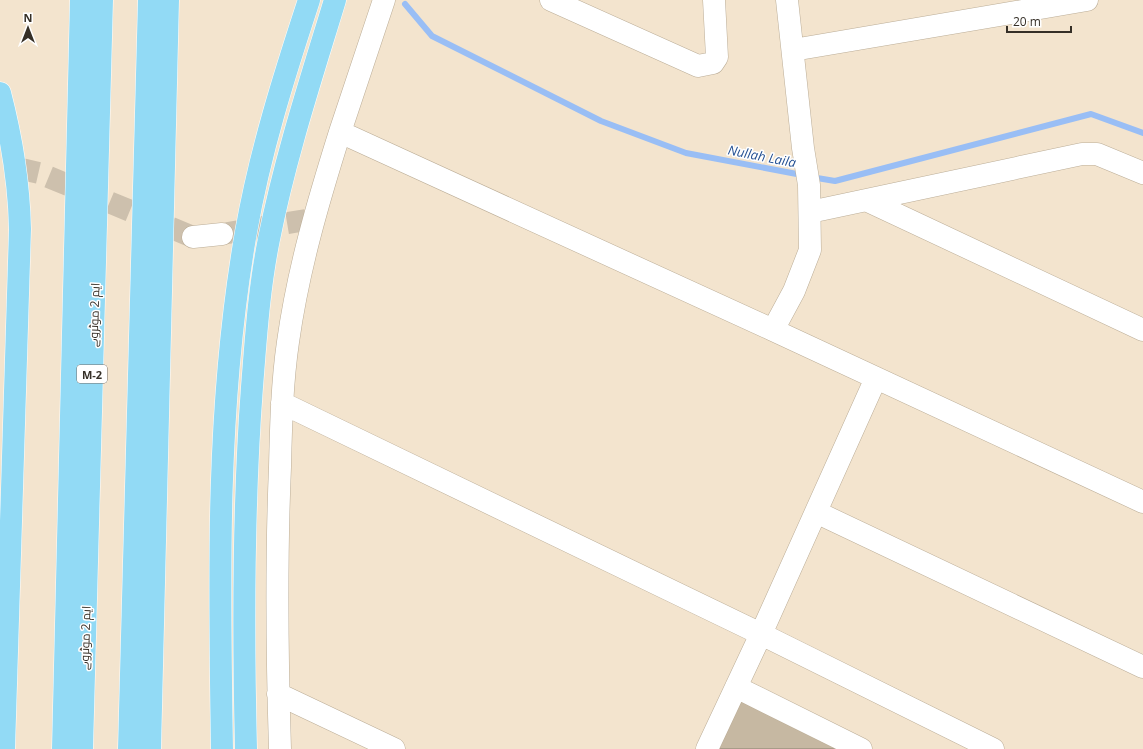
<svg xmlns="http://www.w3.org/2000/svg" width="1143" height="749" viewBox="0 0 1143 749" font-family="'Open Sans',Cairo,sans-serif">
	<rect width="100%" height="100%" fill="#f3e4ce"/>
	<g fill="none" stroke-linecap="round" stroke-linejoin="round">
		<path stroke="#99bef5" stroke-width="6" d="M 405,4 L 432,36 L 601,121 L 686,153 L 802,175
			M 811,177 L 835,181 L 1091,114 L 1143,133"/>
	</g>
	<path fill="#c6b8a2" stroke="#8b8171" d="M 731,696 L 859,749 L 705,749 Z"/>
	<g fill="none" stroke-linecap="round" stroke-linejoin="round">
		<path stroke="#cdc0ad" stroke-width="22" stroke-dasharray="22 11" stroke-linecap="butt" d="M 17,168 L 39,173 L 193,237
			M 222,234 L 306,220"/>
		<g stroke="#bbad97" stroke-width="23">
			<path id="street" d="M 384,0 L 340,132 L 773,330 L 1143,502
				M 551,0 L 698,66 L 713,63 L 717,57 L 714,0
				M 793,50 L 1087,0
				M 866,200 L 1143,330
				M 810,212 L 1082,154 L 1097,154 L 1143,173
				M 193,237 L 222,234
				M 773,330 L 794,291 L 810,250 L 809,185 L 803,148 L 787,0
				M 282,403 L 761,634 L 993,749
				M 816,512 L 1143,667
				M 736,687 L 861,749
				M 278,694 L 394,749
				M 280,749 C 277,655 276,561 280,467 C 281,425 282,383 288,342 C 298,270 318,202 340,132
				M 707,749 L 761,634 L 876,378"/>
		</g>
		<g stroke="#fff" stroke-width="23">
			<path id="highway" d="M 0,93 C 12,139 19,182 20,229 L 4,749
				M 63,749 L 81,0
				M 82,749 L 102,0
				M 129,749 L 149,0
				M 150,749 L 168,0
				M 222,749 C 219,576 216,403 246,232 C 260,152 284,76 309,0
				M 246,749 C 243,628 243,507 252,387 C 256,337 259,288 269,239 C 285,158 311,79 335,0"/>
		</g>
		<use href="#street" stroke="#fff" stroke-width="22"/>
		<use href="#highway" stroke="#92daf5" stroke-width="22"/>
	</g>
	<g text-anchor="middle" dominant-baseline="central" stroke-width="3" stroke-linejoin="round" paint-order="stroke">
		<rect fill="#fff" stroke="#726d68" stroke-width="1" x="77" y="365" width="30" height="18" rx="3"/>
		<g font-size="11" font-weight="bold" fill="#352f27">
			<text x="92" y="374">M-2</text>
		</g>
		<g font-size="12" fill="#352f27" stroke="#fff">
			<text transform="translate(94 315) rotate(-88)">ایم 2 موٹروے</text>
			<text transform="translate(85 638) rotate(-88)">ایم 2 موٹروے</text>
		</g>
		<g font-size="13" font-style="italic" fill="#255193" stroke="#fff">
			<text transform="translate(762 156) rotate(11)">Nullah Laila</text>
		</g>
	</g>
	<g transform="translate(28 28)" stroke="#ffffff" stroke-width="3" paint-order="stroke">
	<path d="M0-3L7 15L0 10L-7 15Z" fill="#352f27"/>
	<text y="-6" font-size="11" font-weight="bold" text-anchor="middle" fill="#352f27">N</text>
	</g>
	<path d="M1007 26v6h64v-6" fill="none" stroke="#352f27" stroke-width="2"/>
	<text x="1013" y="26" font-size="12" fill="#352f27" stroke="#ffffff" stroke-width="3" paint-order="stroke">20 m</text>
</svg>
